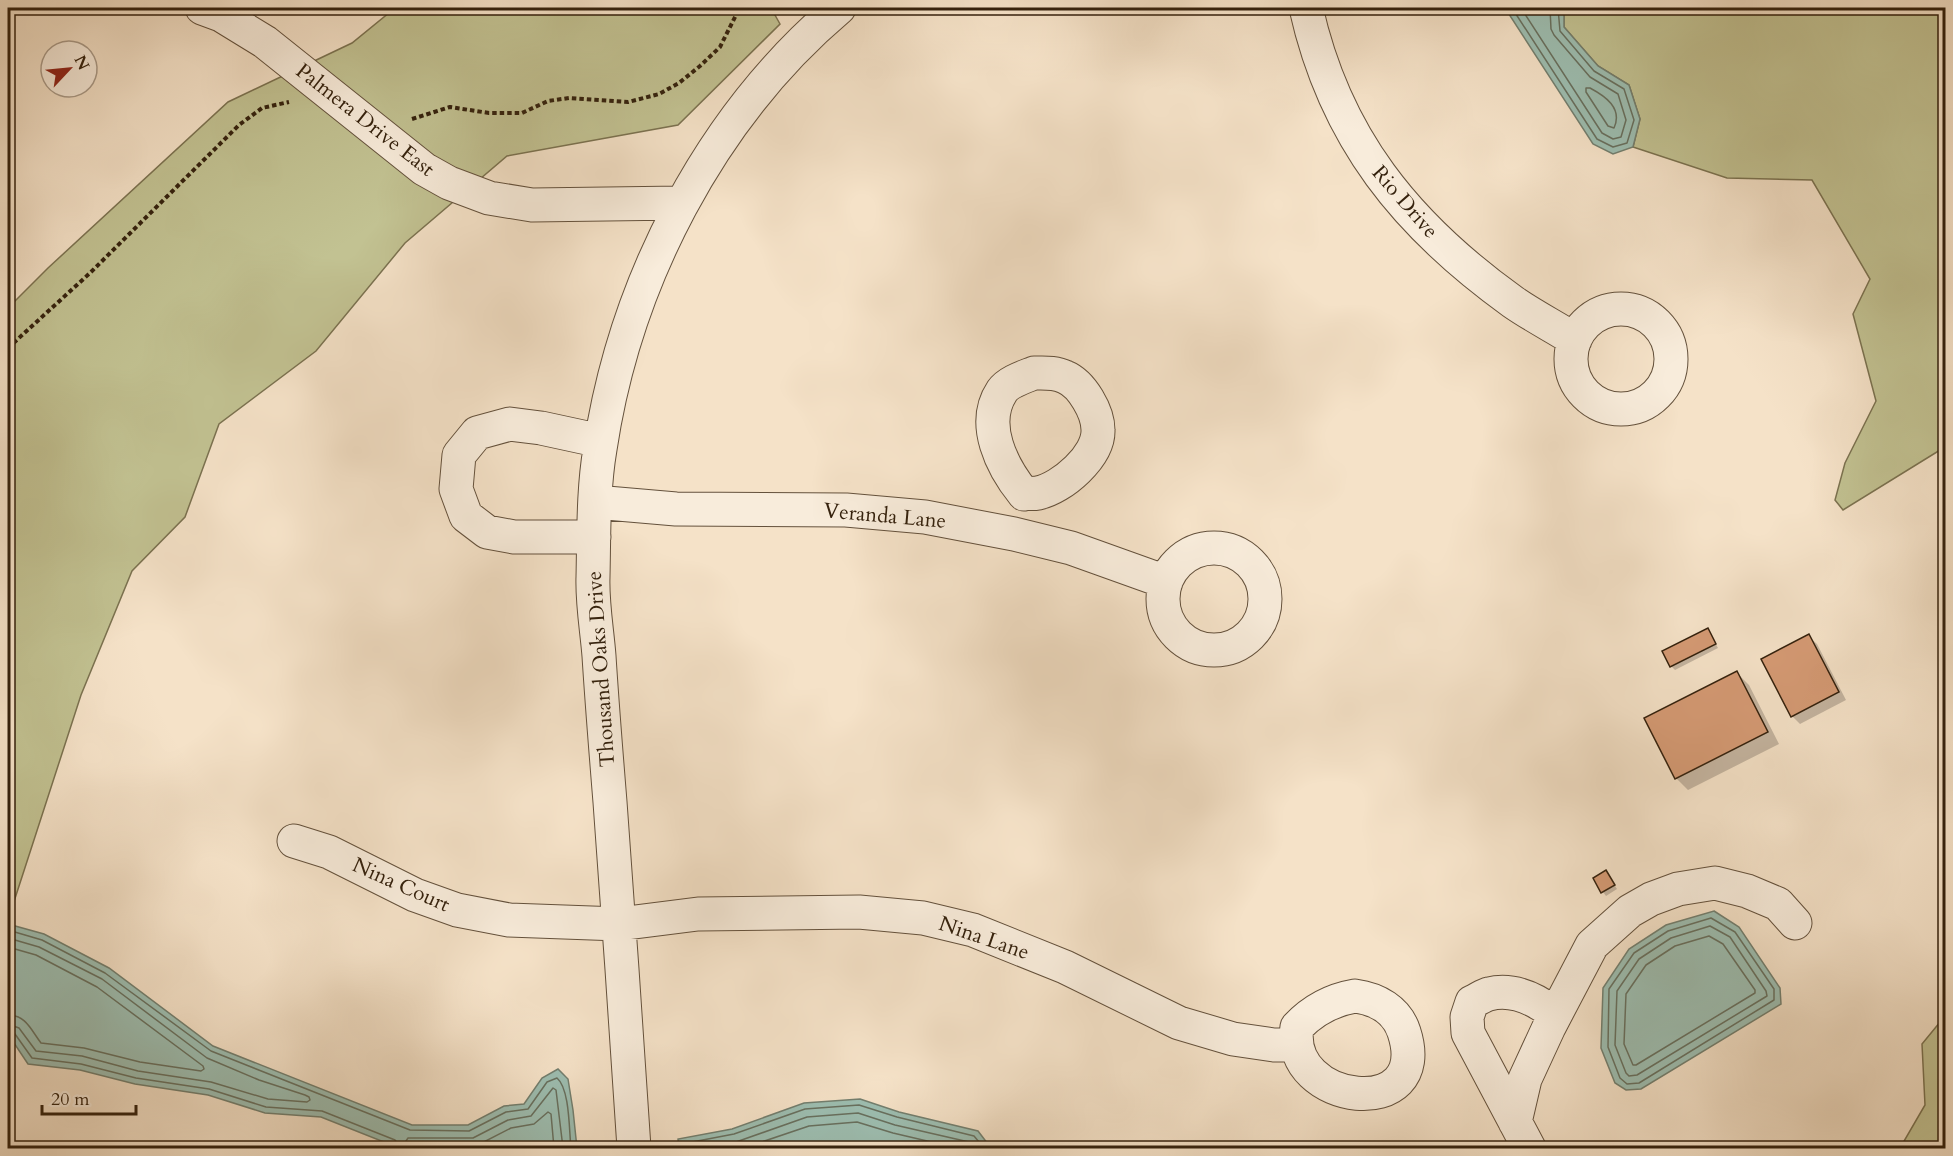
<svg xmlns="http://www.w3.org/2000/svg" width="1953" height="1156" viewBox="0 0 1953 1156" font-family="Cardo,serif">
	<rect width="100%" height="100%" fill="#f5e2c8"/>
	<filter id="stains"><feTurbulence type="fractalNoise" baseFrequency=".00333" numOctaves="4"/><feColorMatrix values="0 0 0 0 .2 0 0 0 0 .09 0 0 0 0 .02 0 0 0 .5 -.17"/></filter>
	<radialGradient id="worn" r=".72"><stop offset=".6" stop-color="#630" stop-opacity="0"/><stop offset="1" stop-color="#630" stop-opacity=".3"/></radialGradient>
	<path fill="#c2c292" stroke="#7b7250" stroke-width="1.5" d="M 395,8 L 771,8 L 780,24 L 678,125 L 507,156 L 405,243 L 316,351 L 219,424 L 185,517 L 132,571 L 81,695 L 8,920 L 8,308 L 48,268 L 228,102 L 352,43 Z
		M 1564,8 L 1945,8 L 1945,447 L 1843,510 L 1835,500 L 1845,463 L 1876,401 L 1853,314 L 1870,279 L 1812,180 L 1727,178 L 1633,147 L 1640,119 L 1629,85 L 1598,66 L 1564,27 Z
		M 1945,1016 L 1945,1148 L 1900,1148 L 1925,1105 L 1922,1044 Z"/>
	<path fill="#9dbeb1" stroke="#737f6f" stroke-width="1.5" d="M 1505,8 L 1564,8 L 1564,27 L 1598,66 L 1629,85 L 1640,119 L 1633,147 L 1613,154 L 1593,144 Z
		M 1714,911 L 1739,927 L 1780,988 L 1781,1004 L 1641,1089 L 1626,1090 L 1615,1083 L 1601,1048 L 1603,988 L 1629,949 L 1666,925 Z
		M 8,924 L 44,934 L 109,968 L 213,1046 L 412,1125 L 468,1125 L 504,1106 L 524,1104 L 542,1078 L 558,1069 L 568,1079 L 573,1110 L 577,1148 L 399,1148 L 321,1117 L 265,1113 L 208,1095 L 135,1084 L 80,1070 L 28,1064 L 8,1034 Z
		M 860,1099 L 899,1112 L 978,1131 L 991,1148 L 679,1148 L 678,1139 L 732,1129 L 804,1103 Z"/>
	<path fill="#0003" d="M 1708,630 L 1718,648 L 1675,670 L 1671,666 Z
		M 1808,636 L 1817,644 L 1846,700 L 1800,724 L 1792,716 Z
		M 1737,673 L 1749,685 L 1779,744 L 1688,790 L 1676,778 Z
		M 1606,872 L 1617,889 L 1606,896 L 1603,892 Z"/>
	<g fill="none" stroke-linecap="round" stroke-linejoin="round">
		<path stroke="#68705f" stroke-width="1.5" d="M 1512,8 L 1597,139 L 1613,147 L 1627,143 L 1634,120 L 1624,89 L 1594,71 L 1560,31 L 1558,8
			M 1521,8 L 1602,133 L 1613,139 L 1621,137 L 1626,120 L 1618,94 L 1590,77 L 1554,35 L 1551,29 L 1550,8
			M 1586,88 L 1590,88 C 1605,96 1623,108 1614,128 L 1608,126 L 1586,92 Z
			M 1711,918 L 1735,932 L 1774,989 L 1774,1000 L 1639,1083 L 1627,1084 L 1620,1078 L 1608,1047 L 1609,989 L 1634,953 L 1668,931 Z
			M 1710,926 L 1730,937 L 1766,991 L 1767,996 L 1637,1075 L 1629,1076 L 1626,1073 L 1615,1045 L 1617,991 L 1639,959 L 1671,938 Z
			M 8,930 L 42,940 L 105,973 L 211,1051 L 410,1130 L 469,1131 L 506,1112 L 528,1109 L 547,1082 L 557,1078 C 570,1089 569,1131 571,1148
			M 1709,936 L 1723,944 L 1755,990 L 1755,993 L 1636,1065 L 1633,1065 L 1624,1044 L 1626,994 L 1646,965 L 1675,946 Z
			M 8,938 L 39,947 L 102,979 L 207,1058 L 259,1080 L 305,1095 L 309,1097 L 310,1100 L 307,1102 L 268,1099 L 211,1082 L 138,1071 L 82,1056 L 36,1051 L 19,1028 L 8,1024
			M 8,947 L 36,955 L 97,987 L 203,1066 L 204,1069 L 201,1071 L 140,1062 L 84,1048 L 41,1043 C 31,1030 26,1015 8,1015
			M 8,1031 L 15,1034 L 32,1058 L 81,1064 L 136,1078 L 209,1089 L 266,1107 L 322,1111 L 395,1140 L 398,1144 L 399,1148
			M 407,1148 L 406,1141 L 408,1138 L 473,1138 L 508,1120 L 531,1116 L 553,1088 L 556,1090 L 563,1148
			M 416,1148 L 474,1147 L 511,1128 L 534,1124 L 548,1112 L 551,1114 L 554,1148
			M 685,1148 L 687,1143 L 734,1134 L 805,1109 L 859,1105 L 897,1117 L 974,1136 L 984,1148
			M 700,1148 L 736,1142 L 807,1117 L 858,1113 L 895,1125 L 969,1142 L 975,1148
			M 744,1148 L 809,1126 L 857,1122 L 893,1133 L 957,1148"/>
	</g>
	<path fill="#d59a74" stroke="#34210d" stroke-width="1.5" d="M 1708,628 L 1716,644 L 1670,667 L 1662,651 Z
		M 1809,634 L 1839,692 L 1791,717 L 1761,659 Z
		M 1737,671 L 1768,732 L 1675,779 L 1644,718 Z
		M 1606,870 L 1615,885 L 1601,893 L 1593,878 Z"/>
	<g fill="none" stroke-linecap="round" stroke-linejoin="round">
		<g stroke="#64513c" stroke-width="35">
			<path id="minor" d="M 202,8 L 221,15 L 265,42 L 424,169 L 449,183 L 489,198 L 532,205 L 681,203
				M 1306,8 C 1335,138 1406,225 1513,302 C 1533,316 1555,327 1575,340
				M1571 359a50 50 0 1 1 100 0a50 50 0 1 1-100 0Z
				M 1034,373 C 1045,373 1055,372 1065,377 C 1082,384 1098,412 1098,430 C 1099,456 1062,488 1038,493 C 1033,494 1028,493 1024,494 C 1002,467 980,424 1002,391 C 1008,382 1024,377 1034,373 Z
				M 595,502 L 676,509 L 846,510 L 925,517 L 1014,534 L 1071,548 L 1166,582
				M 594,537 L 514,537 L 487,532 L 466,516 L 456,489 L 459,455 L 477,433 L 510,424 L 541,428 L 601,441
				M1163 599a51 51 0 1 1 102 0a51 51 0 1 1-102 0Z
				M 294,841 L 329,852 L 415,895 L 457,910 L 509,920 L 619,924 L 698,914 L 859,912 L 923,918 L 973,930 L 1065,967 L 1179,1023 L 1233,1039 L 1274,1045 L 1296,1045
				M 1355,996 C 1377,999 1397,1010 1404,1032 C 1434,1124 1284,1105 1297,1027 C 1313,1010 1332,1000 1355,996 Z
				M 1515,1122 L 1525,1079 L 1549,1027 L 1592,945 L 1630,911 L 1651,899 L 1678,889 L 1715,883 L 1747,891 L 1778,904 L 1795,923
				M 634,1148 C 626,1033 619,917 610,802 C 606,753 602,704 599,656 C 597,630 592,603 593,577 C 594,534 593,490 600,449 C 625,282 710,117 839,8
				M 1529,1148 L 1468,1033 L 1467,1017 L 1472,1002 C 1477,1000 1484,995 1489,994 C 1513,988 1537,1000 1555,1014"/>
		</g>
		<path stroke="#34210d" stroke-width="4" stroke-dasharray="4.5 3" stroke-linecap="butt" d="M 412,119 L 450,107 L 489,113 L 522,113 L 548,101 L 569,98 L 628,102 L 659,94 L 679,83 L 700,66 L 720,47 L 736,15 L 738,8
			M 8,348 L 90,273 L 239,125 L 262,108 L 289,102"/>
		<use href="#minor" stroke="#f8ecdb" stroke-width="33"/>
	</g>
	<g text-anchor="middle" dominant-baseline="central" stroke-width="4.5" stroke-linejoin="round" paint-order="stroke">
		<g font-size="21" fill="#34210d" stroke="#f8ecdb">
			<text transform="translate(365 120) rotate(38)">Palmera Drive East</text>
			<text transform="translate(1405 202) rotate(49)">Rio Drive</text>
			<text transform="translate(885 516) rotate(5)">Veranda Lane</text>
			<text transform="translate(601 669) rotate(-94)">Thousand Oaks Drive</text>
			<text transform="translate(401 885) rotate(24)">Nina Court</text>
			<text transform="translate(984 938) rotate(19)">Nina Lane</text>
		</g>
	</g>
	<rect width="1953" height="1156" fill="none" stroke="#f5e2c8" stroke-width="30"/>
	<rect x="9" y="9" width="1935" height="1138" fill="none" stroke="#34210d" stroke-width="3"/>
	<rect x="15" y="15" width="1923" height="1126" fill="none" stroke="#34210d" stroke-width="1.5"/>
	<g transform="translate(69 69) rotate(64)"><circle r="28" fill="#f8ecdb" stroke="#aa9b89" stroke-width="1.5"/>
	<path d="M0-4.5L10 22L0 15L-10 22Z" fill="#8f2418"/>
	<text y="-9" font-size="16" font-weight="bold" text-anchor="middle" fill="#34210d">N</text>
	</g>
	<path d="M42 1105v9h94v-9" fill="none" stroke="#34210d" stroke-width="3"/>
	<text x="51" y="1105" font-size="18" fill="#34210d" stroke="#f8ecdb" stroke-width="4.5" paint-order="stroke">20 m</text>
	<rect width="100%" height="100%" filter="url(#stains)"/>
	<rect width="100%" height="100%" fill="url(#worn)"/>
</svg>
